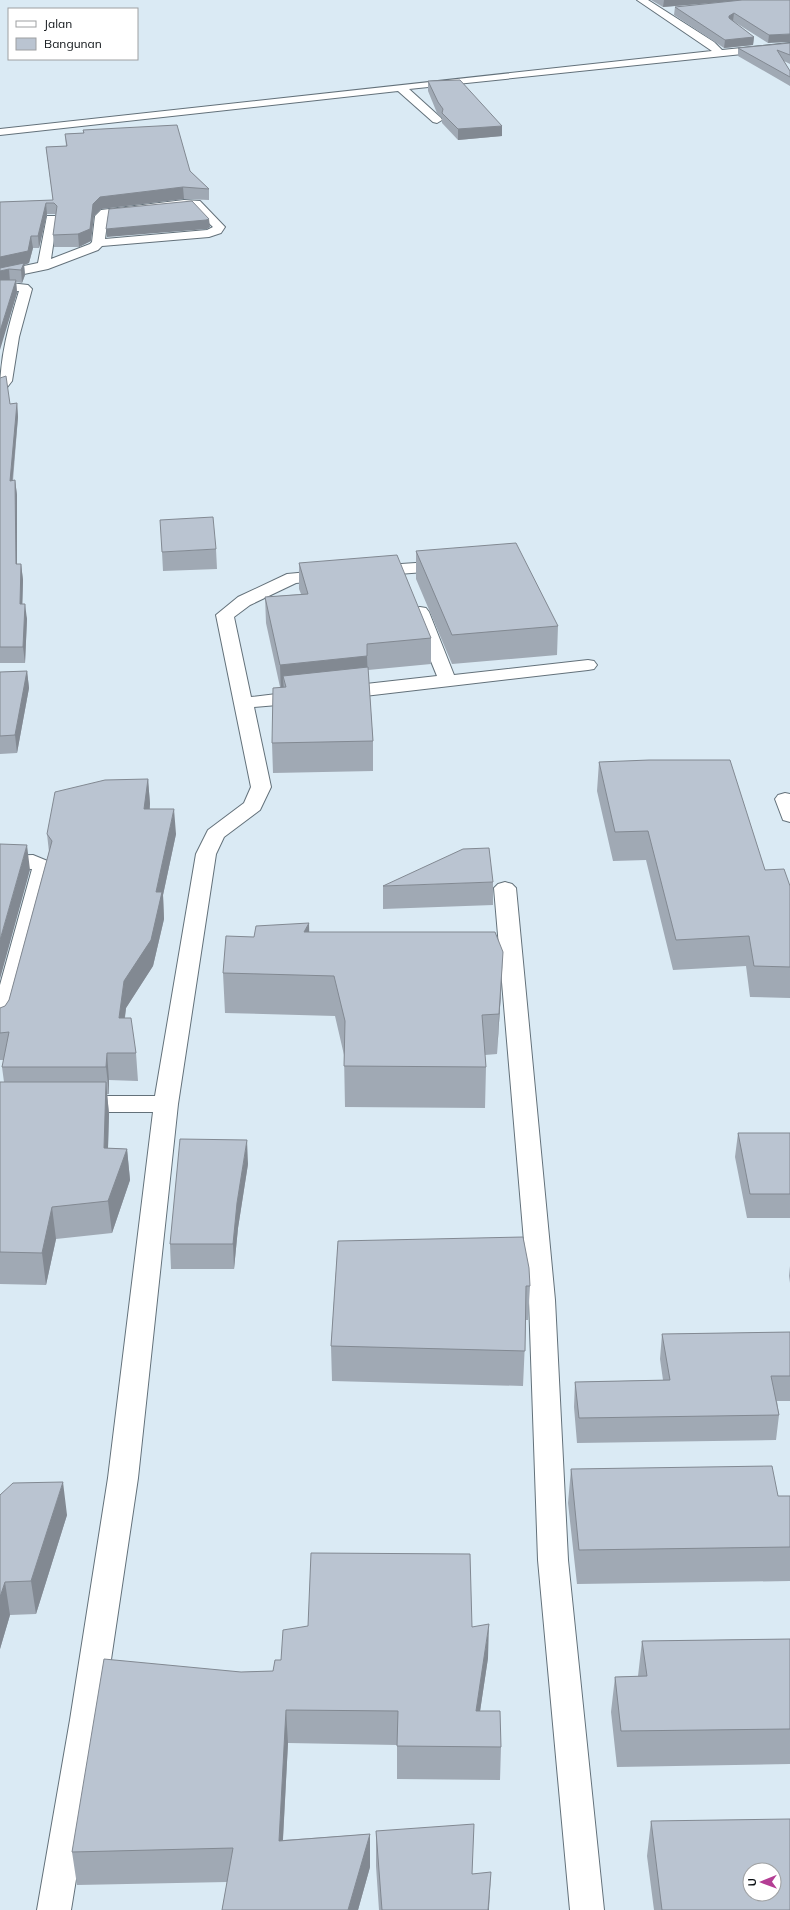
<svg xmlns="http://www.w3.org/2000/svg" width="790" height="1910" viewBox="0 0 790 1910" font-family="Mulish,sans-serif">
	<rect width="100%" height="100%" fill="#daeaf4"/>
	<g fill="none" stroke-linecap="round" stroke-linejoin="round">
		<g stroke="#63717a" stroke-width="2">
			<path id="minor" d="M 637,0 L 648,0 L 714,42 L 722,50 L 790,43 L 790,49 L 409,89 L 441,118 L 442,120 L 437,123 L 433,122 L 398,91 L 0,135 L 0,129 L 712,51 Z
				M 184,200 L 200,201 L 225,227 L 221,233 L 209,237 L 102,246 L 98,250 L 48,269 L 0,279 L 0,271 L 38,263 L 47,216 L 55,216 L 57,219 L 51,259 L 90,244 L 92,242 L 95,216 L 101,210 ZM 184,208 L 193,208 L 213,227 L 207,230 L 105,239 L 108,216 Z
				M 10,283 L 28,285 L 32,289 L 19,337 L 12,381 L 5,390 L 0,391 C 0,356 9,324 19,291 L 0,292 L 0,284 Z
				M 445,561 L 451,562 L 453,566 L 451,570 L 372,576 L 366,575 L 364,571 L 366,567 L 372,566 Z
				M 330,570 L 336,571 L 338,575 L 336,579 L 296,583 L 250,605 L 234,617 L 251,697 L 301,691 L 308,693 L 310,697 L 308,701 L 301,703 L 254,707 L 271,787 L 260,810 L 224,837 L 216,854 L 178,1104 L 138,1478 L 102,1720 L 71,1910 L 37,1910 L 70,1720 L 108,1478 L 153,1112 L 77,1112 L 69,1109 L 65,1104 L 69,1099 L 77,1096 L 155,1096 L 196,854 L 208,830 L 244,803 L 251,787 L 216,615 L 238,597 L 287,574 Z
				M 420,607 L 426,608 L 429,612 L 454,675 L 588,660 L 594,661 L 597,665 L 594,669 L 588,670 L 339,699 L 332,697 L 330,693 L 332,689 L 339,687 L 437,676 L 411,612 L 414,608 Z
				M 785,793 L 790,794 L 790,822 L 783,820 L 775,799 L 778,795 Z
				M 33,855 L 50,862 L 53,866 L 11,1027 L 8,1032 L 0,1034 L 0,985 L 32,869 L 0,868 L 0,856 Z
				M 505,882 L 512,884 L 516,888 L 555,1300 L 568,1560 L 604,1910 L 570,1910 L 538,1560 L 529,1300 L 494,888 L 498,884 Z"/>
		</g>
		<use href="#minor" fill="#fff" fill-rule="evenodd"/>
	</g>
	<path fill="#a0a9b4" d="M 651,0 L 790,0 L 768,43 L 733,21 L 754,37 L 753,45 L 724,48 L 674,15 L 675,7 L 724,2 L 663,7 Z
		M 790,43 L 790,64 L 784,61 L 790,71 L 790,86 L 738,56 L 738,48 Z
		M 428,81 L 502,126 L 502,136 L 458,140 L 442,123 L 442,118 L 437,113 L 428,91 Z
		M 83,130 L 190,171 L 209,189 L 209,200 L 184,199 L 101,209 L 94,216 L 91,241 L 79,247 L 54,247 L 53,235 L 56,216 L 55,214 L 47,214 L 39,248 L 33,248 L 29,263 L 24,265 L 25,275 L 22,283 L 16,282 L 17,293 L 1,344 L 0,202 L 53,200 L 46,147 L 66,146 L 65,134 L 83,133 Z
		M 0,378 L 10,404 L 17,403 L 18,417 L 13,481 L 15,480 L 17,495 L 17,564 L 21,564 L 23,580 L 22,604 L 27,619 L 25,663 L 0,663 Z
		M 216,549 L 217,569 L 163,571 L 162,552 Z
		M 416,551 L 558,626 L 557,655 L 452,664 L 416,579 Z
		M 299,563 L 431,638 L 431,664 L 368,670 L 373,741 L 373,771 L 273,773 L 272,743 L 280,687 L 266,623 L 265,597 L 301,594 L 299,589 Z
		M 27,671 L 29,688 L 17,753 L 0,754 L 0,672 Z
		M 599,762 L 790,886 L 790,998 L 750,997 L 746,966 L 673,970 L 646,860 L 613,861 L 597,791 Z
		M 148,779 L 150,804 L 150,809 L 176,834 L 163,895 L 164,919 L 153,966 L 126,1008 L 125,1018 L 136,1053 L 138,1081 L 109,1080 L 109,1094 L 107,1094 L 109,1114 L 108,1148 L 127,1149 L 130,1180 L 112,1233 L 56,1239 L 46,1285 L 0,1284 L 0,1082 L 4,1082 L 2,1067 L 4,1060 L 0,1060 L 0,1008 L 5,1006 L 9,1000 L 49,852 L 47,834 Z
		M 493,882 L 493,905 L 383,909 L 383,886 Z
		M 310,932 L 501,992 L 497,1054 L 485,1055 L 486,1067 L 485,1108 L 345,1107 L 344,1055 L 335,1016 L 225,1013 L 223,973 L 254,937 Z
		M 738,1133 L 790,1133 L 790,1218 L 747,1218 L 735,1157 Z
		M 248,1164 L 238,1228 L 234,1269 L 171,1269 L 170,1244 Z
		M 338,1241 L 530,1286 L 528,1320 L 526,1320 L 523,1386 L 332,1381 L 331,1346 Z
		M 790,1266 L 790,1283 L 789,1276 Z
		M 790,1332 L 790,1401 L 777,1401 L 779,1415 L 776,1440 L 577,1443 L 574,1407 L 575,1382 L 663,1380 L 660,1359 L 662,1334 Z
		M 571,1469 L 778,1496 L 790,1496 L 790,1581 L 577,1584 L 568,1503 Z
		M 0,1495 L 67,1515 L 36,1614 L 10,1615 L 0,1649 Z
		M 472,1627 L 488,1658 L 480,1711 L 501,1747 L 500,1780 L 397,1779 L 397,1745 L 288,1743 L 283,1840 L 370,1834 L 370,1867 L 358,1910 L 222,1910 L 227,1882 L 77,1885 L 72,1852 L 241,1672 L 273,1671 L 281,1660 Z
		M 790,1639 L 790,1764 L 617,1767 L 611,1712 L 615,1677 L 638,1676 L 642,1641 Z
		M 651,1821 L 790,1910 L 654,1910 L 647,1856 Z
		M 376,1831 L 472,1874 L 489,1910 L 379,1910 L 376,1866 Z"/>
	<path fill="#828992" d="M 664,0 L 746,0 L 663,7 Z
		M 734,13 L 733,21 L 728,24 L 729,16 Z
		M 790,34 L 790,42 L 768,43 L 769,35 Z
		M 754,37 L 753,45 L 724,48 L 725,40 Z
		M 502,126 L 502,136 L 458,140 L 458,129 Z
		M 183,187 L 184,199 L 101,209 L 94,216 L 91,241 L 79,247 L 78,234 L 93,204 L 100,197 Z
		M 46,203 L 47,214 L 39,248 L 38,236 Z
		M 209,219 L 210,227 L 207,229 L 107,237 L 106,229 Z
		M 31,236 L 33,248 L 29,263 L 24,265 L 25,275 L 22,283 L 21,270 L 23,265 L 0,270 L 0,257 Z
		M 9,269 L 10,282 L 0,284 L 0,271 Z
		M 16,280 L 17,293 L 0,350 L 0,331 Z
		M 17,403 L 18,417 L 11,495 L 10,481 Z
		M 15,480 L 17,495 L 17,580 L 16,564 Z
		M 21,564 L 23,580 L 22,619 L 20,604 Z
		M 25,604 L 27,619 L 25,663 L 23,647 Z
		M 367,656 L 368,682 L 283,676 L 284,692 L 281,692 L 280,665 Z
		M 27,671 L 29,688 L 17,753 L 15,735 Z
		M 148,779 L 150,804 L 146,835 L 144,809 Z
		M 174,809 L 176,834 L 163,895 L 164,919 L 153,966 L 126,1008 L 121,1045 L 119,1018 L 124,981 L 156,892 Z
		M 27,845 L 30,870 L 0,979 L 0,940 Z
		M 309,923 L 310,963 L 304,932 Z
		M 503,952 L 501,992 L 497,1054 L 499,1014 Z
		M 107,1053 L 109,1080 L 109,1094 L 106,1067 Z
		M 106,1082 L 109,1114 L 107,1180 L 104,1148 Z
		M 247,1140 L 248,1164 L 238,1228 L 234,1269 L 233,1244 L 237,1203 Z
		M 127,1149 L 130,1180 L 112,1233 L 108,1201 Z
		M 52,1207 L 56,1239 L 46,1285 L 42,1253 Z
		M 63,1482 L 67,1515 L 36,1614 L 31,1581 Z
		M 5,1582 L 10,1615 L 0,1649 L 0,1597 Z
		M 489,1624 L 488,1658 L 475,1745 L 476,1711 Z
		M 286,1710 L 288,1743 L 281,1874 L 279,1841 Z
		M 370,1834 L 370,1867 L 358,1910 L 348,1910 Z
		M 491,1872 L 489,1908 L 489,1910 L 488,1910 Z"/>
	<path fill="#bac4d1" stroke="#828992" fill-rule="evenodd" d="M 742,0 L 790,0 L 790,34 L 769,35 L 734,13 L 729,16 L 729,18 L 754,37 L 725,40 L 675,7 Z
		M 790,43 L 790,55 L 777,50 L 790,71 L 790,77 L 738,48 Z
		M 460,80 L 502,126 L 458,129 L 442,113 L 443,109 L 438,102 L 428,81 Z
		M 177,125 L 190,171 L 209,189 L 183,187 L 100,197 L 93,204 L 90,229 L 78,234 L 53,235 L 57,206 L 54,203 L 46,203 L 38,236 L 31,236 L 28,251 L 0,257 L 0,202 L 53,200 L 46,147 L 67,146 L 65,134 L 84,133 L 83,130 Z
		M 192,201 L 209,219 L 206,220 L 106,229 L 109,209 Z
		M 24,263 L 21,270 L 9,269 L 0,271 L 0,268 Z
		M 0,280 L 16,280 L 0,331 Z
		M 6,376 L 10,404 L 17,403 L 10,481 L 15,480 L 16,564 L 21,564 L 20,604 L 25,604 L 23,647 L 0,647 L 0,378 Z
		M 213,517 L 216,549 L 162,552 L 160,520 Z
		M 516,543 L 558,626 L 452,635 L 416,551 Z
		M 397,555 L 431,638 L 367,644 L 367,656 L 280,665 L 265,597 L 308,594 L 299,563 Z
		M 368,667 L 373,741 L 272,743 L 273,688 L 286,687 L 283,676 Z
		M 27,671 L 15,735 L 0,736 L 0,672 Z
		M 649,760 L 730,760 L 765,870 L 784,869 L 790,886 L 790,967 L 754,966 L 749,936 L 676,940 L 648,831 L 615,832 L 599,762 Z
		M 148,779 L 144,809 L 174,809 L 156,892 L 162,892 L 151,940 L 124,981 L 119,1018 L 131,1018 L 136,1053 L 107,1053 L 106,1067 L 2,1067 L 9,1032 L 0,1033 L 0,1008 L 5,1006 L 9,1000 L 52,841 L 47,834 L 55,792 L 105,780 Z
		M 0,844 L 27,845 L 0,940 Z
		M 489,848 L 493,882 L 383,886 L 463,849 Z
		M 309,923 L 304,932 L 495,932 L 503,952 L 499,1014 L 482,1015 L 486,1067 L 344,1066 L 345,1021 L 334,976 L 223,973 L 226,936 L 254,937 L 256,926 Z
		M 0,1082 L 106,1082 L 104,1148 L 127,1149 L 108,1201 L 52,1207 L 42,1253 L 0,1252 Z
		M 738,1133 L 790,1133 L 790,1194 L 750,1194 Z
		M 180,1139 L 247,1140 L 237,1203 L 233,1244 L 170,1244 Z
		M 523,1237 L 529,1268 L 530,1286 L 526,1286 L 525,1351 L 331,1346 L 338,1241 Z
		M 790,1332 L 790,1376 L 771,1376 L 779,1415 L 579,1418 L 575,1382 L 670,1380 L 662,1334 Z
		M 772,1466 L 778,1496 L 790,1496 L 790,1547 L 579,1550 L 571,1469 Z
		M 63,1482 L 31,1581 L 5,1582 L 0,1597 L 0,1495 L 13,1483 Z
		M 311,1553 L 470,1554 L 472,1627 L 489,1624 L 476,1711 L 500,1711 L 501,1747 L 397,1746 L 398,1711 L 286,1710 L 279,1841 L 370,1834 L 348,1910 L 222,1910 L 233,1848 L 72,1852 L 104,1659 L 241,1672 L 273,1671 L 275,1660 L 281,1660 L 283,1630 L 308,1626 Z
		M 790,1639 L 790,1729 L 621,1731 L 615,1677 L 647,1676 L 642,1641 Z
		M 790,1819 L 790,1910 L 662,1910 L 651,1821 ZM 750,1870 L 774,1870 L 774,1894 L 750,1894 Z
		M 474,1824 L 472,1874 L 491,1872 L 488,1910 L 382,1910 L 376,1831 Z"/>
	<rect x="8" y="8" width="130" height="52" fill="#ffffff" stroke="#9ea0a2"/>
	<rect x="16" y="21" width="20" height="6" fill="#ffffff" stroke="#9ea0a2"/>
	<text x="44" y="28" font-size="12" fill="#0d1216">Jalan</text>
	<rect x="16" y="38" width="20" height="12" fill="#bac4d1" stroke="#9ea0a2"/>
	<text x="44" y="48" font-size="12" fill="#0d1216">Bangunan</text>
	<g transform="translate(762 1882) rotate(269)"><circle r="19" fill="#ffffff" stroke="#9ea0a2"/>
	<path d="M0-3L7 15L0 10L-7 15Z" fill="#b43e94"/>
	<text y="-6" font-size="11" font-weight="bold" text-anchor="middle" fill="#0d1216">U</text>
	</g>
</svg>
